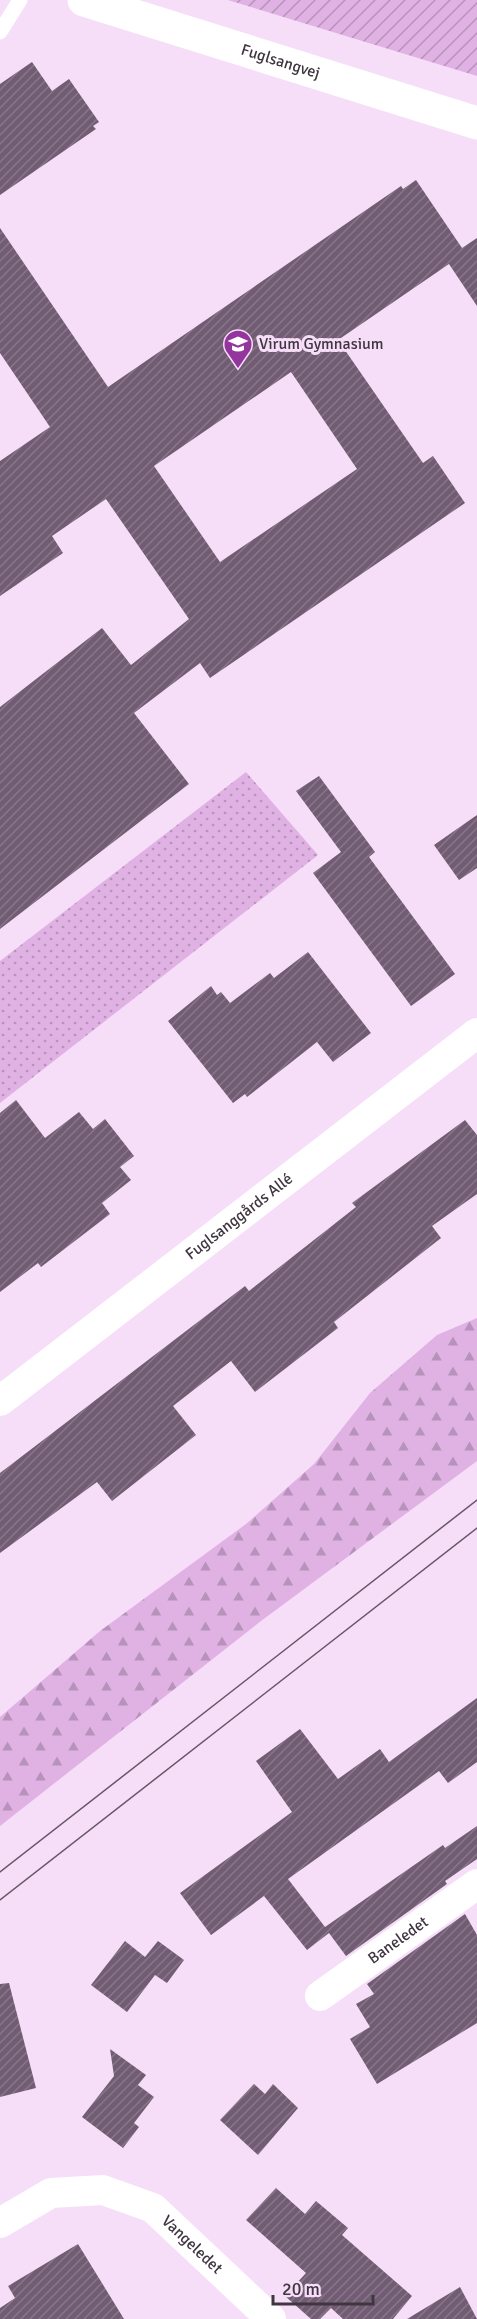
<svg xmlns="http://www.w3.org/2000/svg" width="477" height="2319" viewBox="0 0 477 2319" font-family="Signika,sans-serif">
	<defs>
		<pattern id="forest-firs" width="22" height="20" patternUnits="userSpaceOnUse" patternTransform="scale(1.5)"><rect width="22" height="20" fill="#e0b2e4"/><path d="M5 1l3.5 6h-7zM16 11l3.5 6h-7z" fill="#b792ba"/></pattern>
		<pattern id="park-dots" width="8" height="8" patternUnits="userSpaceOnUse" patternTransform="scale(1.5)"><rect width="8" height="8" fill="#e0b2e4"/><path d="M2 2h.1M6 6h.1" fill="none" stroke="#b792ba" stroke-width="1.8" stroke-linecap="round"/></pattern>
		<pattern id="garden-furrows" width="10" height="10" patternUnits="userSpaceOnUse" patternTransform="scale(1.5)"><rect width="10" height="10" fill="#e0b2e4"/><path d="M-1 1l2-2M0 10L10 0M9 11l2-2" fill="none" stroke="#b792ba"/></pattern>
		<pattern id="building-hatch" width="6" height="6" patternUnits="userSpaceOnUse" patternTransform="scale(1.5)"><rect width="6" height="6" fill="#715c73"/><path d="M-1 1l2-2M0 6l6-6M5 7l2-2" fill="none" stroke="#867688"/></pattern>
	</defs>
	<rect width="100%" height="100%" fill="#f6ddf8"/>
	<path fill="url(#forest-firs)" d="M 477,1318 L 477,1461 L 261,1621 L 0,1826 L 0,1717 L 100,1631 L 246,1524 L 314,1464 L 370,1393 L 437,1335 Z"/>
	<path fill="url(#park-dots)" d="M 246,772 L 318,855 L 0,1103 L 0,961 Z"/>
	<path fill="url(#garden-furrows)" d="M 228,0 L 477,0 L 477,76 Z"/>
	<path fill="url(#building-hatch)" fill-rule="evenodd" d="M 32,62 L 52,91 L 69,79 L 99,122 L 93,126 L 96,129 L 0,195 L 0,84 Z
		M 416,180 L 462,248 L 477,238 L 477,306 L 449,264 L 338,340 L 423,463 L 433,456 L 465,503 L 210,678 L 200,663 L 134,713 L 189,784 L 0,929 L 0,707 L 102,628 L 131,665 L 189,619 L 106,499 L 52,536 L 63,553 L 0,596 L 0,461 L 50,427 L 0,353 L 0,228 L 108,387 L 401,186 L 403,189 ZM 291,372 L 357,469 L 220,562 L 154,466 Z
		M 319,776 L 375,852 L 369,857 L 455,974 L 411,1006 L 313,873 L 341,852 L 296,791 Z
		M 477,815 L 477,868 L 459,880 L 434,845 Z
		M 308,952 L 371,1033 L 333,1062 L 317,1042 L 247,1097 L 245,1094 L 233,1103 L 168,1021 L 211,986 L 217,995 L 221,992 L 230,1003 L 270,973 L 274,978 Z
		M 16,1100 L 45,1138 L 79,1112 L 93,1129 L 105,1119 L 134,1156 L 120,1167 L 131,1180 L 102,1203 L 110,1214 L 41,1267 L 38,1263 L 0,1292 L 0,1113 Z
		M 465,1120 L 477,1135 L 477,1194 L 432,1226 L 441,1238 L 334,1322 L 338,1328 L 255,1392 L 231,1361 L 173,1406 L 196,1435 L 112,1501 L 97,1482 L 0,1553 L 0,1473 L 245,1286 L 249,1291 L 356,1207 L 352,1203 Z
		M 477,1698 L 477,1762 L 448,1783 L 439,1771 L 288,1879 L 325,1927 L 443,1845 L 445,1848 L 477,1826 L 477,1859 L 445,1881 L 447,1884 L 346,1956 L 329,1933 L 307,1950 L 264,1896 L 211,1935 L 180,1893 L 292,1812 L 256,1761 L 300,1729 L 338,1779 L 380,1749 L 389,1762 Z
		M 465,1914 L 477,1935 L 477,2023 L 377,2084 L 350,2039 L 370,2027 L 356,2004 L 374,1994 L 367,1984 Z
		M 125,1941 L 145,1957 L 158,1941 L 184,1960 L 167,1983 L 155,1975 L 127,2012 L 91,1985 Z
		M 9,1983 L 36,2088 L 0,2097 L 0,1984 Z
		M 110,2049 L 146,2075 L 138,2085 L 154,2097 L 134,2123 L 139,2127 L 123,2148 L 82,2117 L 114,2076 Z
		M 254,2084 L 265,2094 L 273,2084 L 298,2108 L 258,2155 L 220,2120 Z
		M 276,2188 L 305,2214 L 316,2201 L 348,2228 L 342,2235 L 412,2296 L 393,2319 L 343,2319 L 331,2308 L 320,2319 L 311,2319 L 285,2296 L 306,2273 L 246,2220 Z
		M 78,2244 L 124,2319 L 0,2319 L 0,2308 L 15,2298 L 8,2286 Z
		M 460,2287 L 477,2319 L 407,2319 Z"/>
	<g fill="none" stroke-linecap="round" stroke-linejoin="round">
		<path stroke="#fff" stroke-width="15" d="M 0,32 L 20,0"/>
		<g stroke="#fff" stroke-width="30">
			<path id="s1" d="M 0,1401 L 477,1033"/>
			<path id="s2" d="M 320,1996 L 477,1884"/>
			<path id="s3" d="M 0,2223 L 51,2193 L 103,2190 L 153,2208 L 271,2319"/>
		</g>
		<path stroke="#fff" stroke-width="33" id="s4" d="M 84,0 L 477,123"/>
		<path stroke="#655867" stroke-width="1.5" d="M 0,1872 L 477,1500
			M 0,1900 L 477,1528"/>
	</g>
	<defs>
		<g id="school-pin" transform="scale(1.5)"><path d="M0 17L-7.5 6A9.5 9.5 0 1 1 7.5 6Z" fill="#94359e" stroke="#f6ddf8"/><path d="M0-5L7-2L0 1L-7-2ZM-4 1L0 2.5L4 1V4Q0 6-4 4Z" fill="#fff"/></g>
	</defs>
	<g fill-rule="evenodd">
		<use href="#school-pin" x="238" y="344"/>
	</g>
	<g text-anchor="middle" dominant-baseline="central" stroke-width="6" stroke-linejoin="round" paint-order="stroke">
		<g font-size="16" fill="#403641" stroke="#f6ddf8">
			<text stroke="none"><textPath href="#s4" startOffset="206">Fuglsangvej</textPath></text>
			<text stroke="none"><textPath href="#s1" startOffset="302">Fuglsanggårds Allé</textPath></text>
			<text stroke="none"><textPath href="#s2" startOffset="96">Baneledet</textPath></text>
			<text stroke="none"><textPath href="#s3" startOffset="218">Vangeledet</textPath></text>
		</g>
		<g font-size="16" fill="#403641" stroke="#f6ddf8" text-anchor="start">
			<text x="259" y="344">Virum Gymnasium</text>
		</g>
	</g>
	<path d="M273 2295v9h100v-9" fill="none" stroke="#403641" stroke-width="3"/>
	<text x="282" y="2295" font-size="18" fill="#403641" stroke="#f6ddf8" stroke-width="4.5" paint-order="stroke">20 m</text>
</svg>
